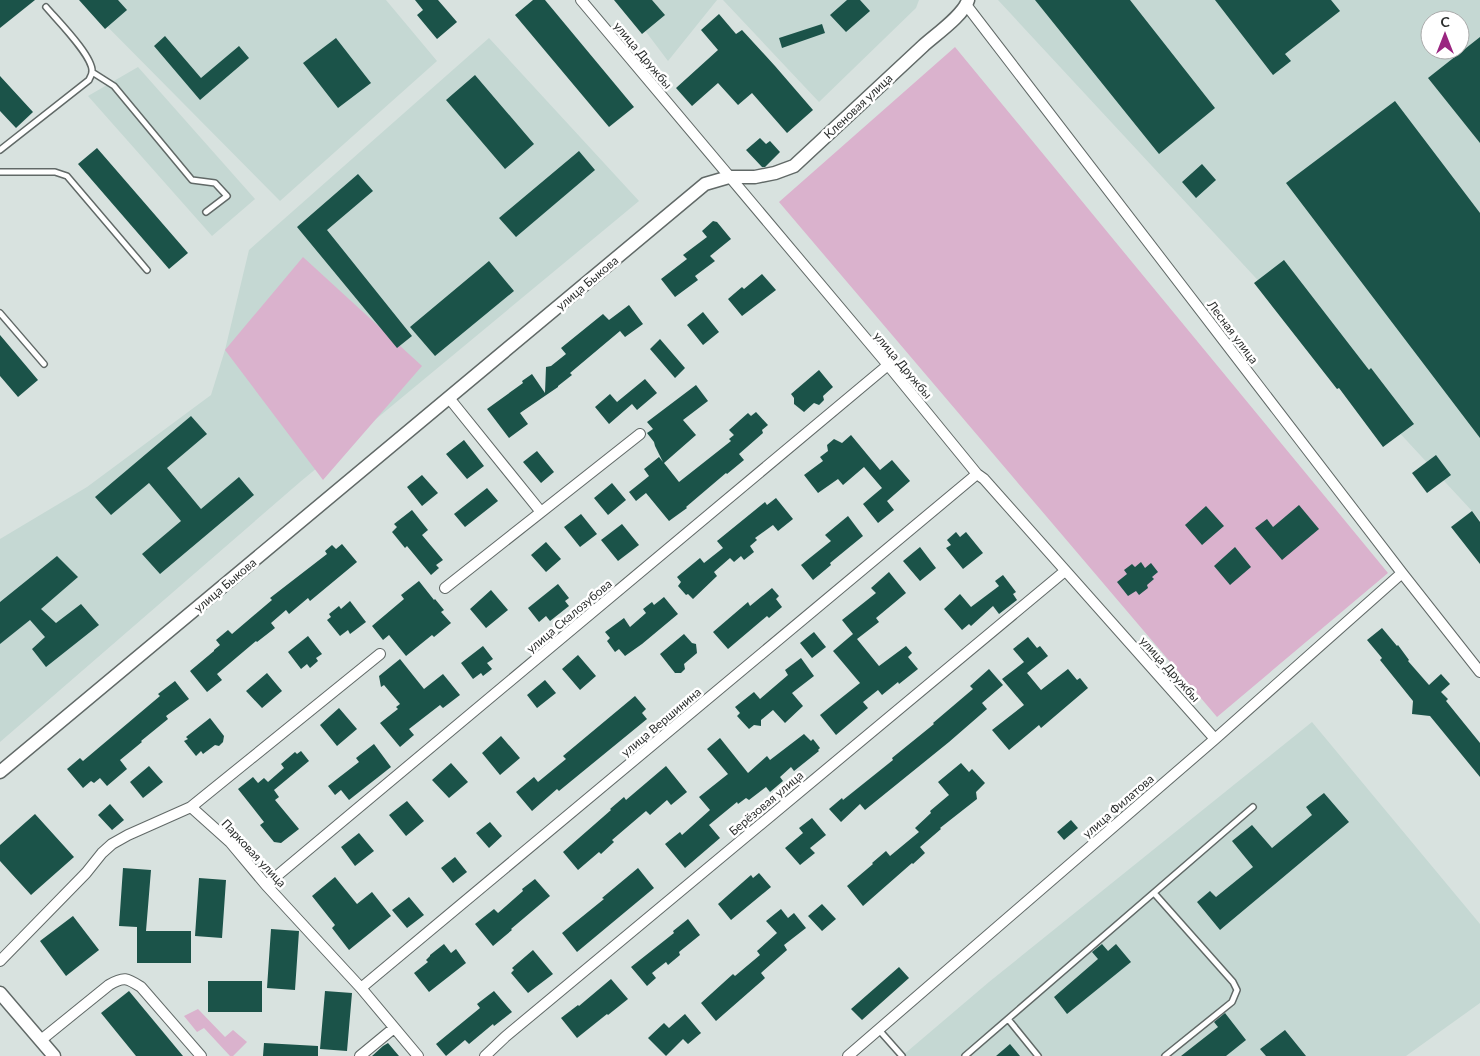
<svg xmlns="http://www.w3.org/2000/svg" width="1480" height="1056" viewBox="0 0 1480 1056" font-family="Lato,sans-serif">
	<rect width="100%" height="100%" fill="#d8e2df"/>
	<path fill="#c5d8d3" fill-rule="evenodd" d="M 81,0 L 386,0 L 437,61 L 280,201 Z
		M 622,0 L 717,0 L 668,61 Z
		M 723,0 L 919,0 L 916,8 L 819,102 Z
		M 998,0 L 1480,0 L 1480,520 L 1472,511 ZM 1430,20 L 1460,20 L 1460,50 L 1430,50 Z
		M 489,38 L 639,201 L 300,482 L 0,742 L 0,539 L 87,487 L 211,395 L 225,350 L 249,250 Z
		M 138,67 L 255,199 L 212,236 L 88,96 Z
		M 1312,722 L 1480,924 L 1480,1003 L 1406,1056 L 902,1056 L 989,982 Z"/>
	<path fill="#dab2cd" d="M 955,47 L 1388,573 L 1217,717 L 779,202 Z
		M 303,257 L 422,366 L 323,480 L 225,350 Z
		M 198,1009 L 225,1037 L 233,1030 L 247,1042 L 233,1056 L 230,1056 L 204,1028 L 197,1032 L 184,1016 Z"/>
	<path fill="#1b5349" d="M 0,0 L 35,0 L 0,28 Z
		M 79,0 L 118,0 L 127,10 L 105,29 Z
		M 415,0 L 438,0 L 457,22 L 437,39 L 417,15 L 423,10 Z
		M 533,0 L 545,0 L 634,107 L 609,127 L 515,15 Z
		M 614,0 L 652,0 L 665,15 L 642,34 Z
		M 847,0 L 860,0 L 870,11 L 846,32 L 830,15 Z
		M 1035,0 L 1130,0 L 1215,108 L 1159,154 Z
		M 1215,0 L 1331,0 L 1340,11 L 1285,54 L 1291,61 L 1273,75 Z
		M 719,14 L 736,34 L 742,30 L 775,66 L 813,110 L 787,133 L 752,93 L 738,105 L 718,83 L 692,106 L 676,88 L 718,50 L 701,30 Z
		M 822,24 L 825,33 L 782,48 L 779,38 Z
		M 165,36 L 201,78 L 239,46 L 249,58 L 200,100 L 154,46 Z
		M 1480,37 L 1480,143 L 1428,78 Z
		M 336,38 L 371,83 L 338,108 L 303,63 Z
		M 475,75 L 534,144 L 505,169 L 446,100 Z
		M 0,76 L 33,112 L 16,128 L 0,111 Z
		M 1395,101 L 1480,213 L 1480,438 L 1286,183 Z
		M 760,138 L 766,144 L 770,141 L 780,152 L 765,167 L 762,167 L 746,150 Z
		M 97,148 L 188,253 L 169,269 L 78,164 Z
		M 579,151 L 595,170 L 516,237 L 499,218 Z
		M 1202,164 L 1216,180 L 1196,198 L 1182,182 Z
		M 358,174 L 373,191 L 327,230 L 412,336 L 397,348 L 297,227 Z
		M 713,221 L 717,222 L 731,239 L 710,256 L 715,261 L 695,276 L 698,280 L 675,297 L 661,279 L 687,259 L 683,255 L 707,237 L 702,231 Z
		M 1284,260 L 1369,370 L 1371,368 L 1414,424 L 1383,447 L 1339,388 L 1337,389 L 1254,283 Z
		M 489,261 L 514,291 L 435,356 L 410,327 Z
		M 762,274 L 776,290 L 742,316 L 728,299 L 742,287 L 744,289 Z
		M 629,305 L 643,324 L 625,337 L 620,331 L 570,373 L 572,375 L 558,386 L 558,387 L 520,413 L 528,424 L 509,438 L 487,409 L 523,383 L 522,381 L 532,374 L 545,393 L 546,367 L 551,366 L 566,354 L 561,348 L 603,314 L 609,320 Z
		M 703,312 L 719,332 L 703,345 L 687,325 Z
		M 0,335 L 38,380 L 18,397 L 0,376 Z
		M 660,339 L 685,368 L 675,378 L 650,349 Z
		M 819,370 L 833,387 L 823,396 L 824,400 L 819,405 L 814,403 L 804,412 L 794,404 L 794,398 L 791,394 Z
		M 645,379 L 657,393 L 637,410 L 632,404 L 609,424 L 595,407 L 610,394 L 617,402 Z
		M 696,385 L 708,401 L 683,420 L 696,435 L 664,463 L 679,482 L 731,441 L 729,439 L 734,435 L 729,430 L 748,413 L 751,416 L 756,412 L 768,425 L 762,430 L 763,433 L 739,454 L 744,460 L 727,474 L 726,473 L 686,507 L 687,508 L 669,521 L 646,493 L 636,501 L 629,492 L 649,476 L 644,469 L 659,457 L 663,462 L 655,446 L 654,442 L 647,433 L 653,429 L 647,422 Z
		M 191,416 L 207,434 L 167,468 L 201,509 L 239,477 L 254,495 L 160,574 L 142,554 L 181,521 L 149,483 L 111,515 L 95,497 Z
		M 851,435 L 880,470 L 892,460 L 910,481 L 887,501 L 894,510 L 878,523 L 863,504 L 882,488 L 864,467 L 843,485 L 838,479 L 818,493 L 804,475 L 823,461 L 820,457 L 828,451 L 827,445 L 834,439 L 842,443 Z
		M 464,440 L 484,466 L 467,479 L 446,454 Z
		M 537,451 L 554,472 L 541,483 L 523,462 Z
		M 1436,455 L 1451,475 L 1427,493 L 1412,473 Z
		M 422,475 L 438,493 L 422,506 L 407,487 Z
		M 612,483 L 626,500 L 608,515 L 594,498 Z
		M 487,488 L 498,501 L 465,527 L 454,514 Z
		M 776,498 L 793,519 L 778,531 L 773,525 L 755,538 L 757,540 L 750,546 L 754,552 L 744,560 L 741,556 L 734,562 L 730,558 L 714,572 L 717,576 L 693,599 L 688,594 L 686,595 L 678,586 L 681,582 L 677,577 L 700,558 L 704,563 L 723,548 L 717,541 L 765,502 L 767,505 Z
		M 1299,505 L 1319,529 L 1282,560 L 1255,528 L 1267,519 L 1273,527 Z
		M 1206,506 L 1224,526 L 1202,545 L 1185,525 Z
		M 412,510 L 428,530 L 422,535 L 443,560 L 436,565 L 439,568 L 431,575 L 407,546 L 405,548 L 392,532 L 397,527 L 394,524 Z
		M 1472,511 L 1480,522 L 1480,564 L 1451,527 Z
		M 581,514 L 597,534 L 580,547 L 564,527 Z
		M 848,516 L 863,536 L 830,563 L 831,565 L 813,580 L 801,565 L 831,541 L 825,535 Z
		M 622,524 L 639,545 L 618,561 L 601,540 Z
		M 956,532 L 960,537 L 966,532 L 983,553 L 963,569 L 946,548 L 951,545 L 947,540 Z
		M 546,542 L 561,559 L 546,572 L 531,555 Z
		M 342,544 L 357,562 L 310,601 L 308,598 L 289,614 L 286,610 L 271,623 L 275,628 L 257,642 L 256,641 L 217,674 L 222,680 L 207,692 L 190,671 L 214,651 L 214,650 L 220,645 L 216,640 L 228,630 L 232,634 L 272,600 L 270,598 L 327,554 L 325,551 L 332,545 L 336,549 Z
		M 920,547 L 936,568 L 920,581 L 903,561 Z
		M 1235,547 L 1251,567 L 1230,585 L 1214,566 Z
		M 57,556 L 78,577 L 41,609 L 56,623 L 81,604 L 99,625 L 46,667 L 32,649 L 45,637 L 30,620 L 0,644 L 0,602 Z
		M 1141,562 L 1145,568 L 1151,563 L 1158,572 L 1152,577 L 1154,579 L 1147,585 L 1148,588 L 1139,595 L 1136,591 L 1128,596 L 1117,582 L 1127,574 L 1124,570 L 1132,564 L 1135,567 Z
		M 889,572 L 906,593 L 876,618 L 879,622 L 857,639 L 879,666 L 906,646 L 912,653 L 908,657 L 918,669 L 899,684 L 898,682 L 882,695 L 878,690 L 863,702 L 868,708 L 836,735 L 820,715 L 860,683 L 833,651 L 853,634 L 842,620 L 876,593 L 871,588 Z
		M 1003,575 L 1016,592 L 1013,594 L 1017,600 L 999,614 L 993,606 L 971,626 L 969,624 L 962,630 L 944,609 L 960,594 L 971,607 L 999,586 L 995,581 Z
		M 419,581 L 434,600 L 435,599 L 444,610 L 441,612 L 451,623 L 434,637 L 432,635 L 406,656 L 389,635 L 383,640 L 372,626 L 404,599 L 401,595 Z
		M 558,584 L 569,598 L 565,601 L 569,606 L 550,621 L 546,616 L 539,622 L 528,608 Z
		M 772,588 L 779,596 L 776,599 L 782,607 L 769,618 L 767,616 L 728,649 L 713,632 L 748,602 L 750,606 Z
		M 491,590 L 508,610 L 486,628 L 470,609 Z
		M 664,597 L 678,614 L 642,644 L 625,656 L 619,649 L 615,652 L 607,641 L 610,638 L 605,632 L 624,618 L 630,627 L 646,613 L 643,609 L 652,602 L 654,605 Z
		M 350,601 L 366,622 L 350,634 L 348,630 L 340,636 L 327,620 L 331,617 L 329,614 L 339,606 L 341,609 Z
		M 1382,628 L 1397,646 L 1398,645 L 1409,660 L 1408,661 L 1429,685 L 1441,674 L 1450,684 L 1441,692 L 1448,699 L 1446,701 L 1480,743 L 1480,777 L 1430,716 L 1412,714 L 1413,701 L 1380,660 L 1382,658 L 1367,640 Z
		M 814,632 L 826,647 L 812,658 L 800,643 Z
		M 684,634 L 692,643 L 696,644 L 697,653 L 684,664 L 685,669 L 681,673 L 675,673 L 660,654 Z
		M 308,636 L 322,654 L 316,658 L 318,661 L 310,668 L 307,664 L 301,669 L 288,652 Z
		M 1028,637 L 1037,648 L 1040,646 L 1048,656 L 1027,673 L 1041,690 L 1068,669 L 1077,680 L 1080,678 L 1088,688 L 1041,728 L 1039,725 L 1009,750 L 992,730 L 1024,705 L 1002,679 L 1024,662 L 1013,649 Z
		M 483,646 L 493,659 L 487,663 L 492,669 L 483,676 L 481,673 L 473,679 L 461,663 Z
		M 578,655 L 596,676 L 580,690 L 562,669 Z
		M 801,658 L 814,676 L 792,693 L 803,706 L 785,723 L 773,710 L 761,720 L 761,726 L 754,725 L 749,729 L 737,716 L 740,713 L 735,707 L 754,692 L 760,699 L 788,675 L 785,670 Z
		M 400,659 L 424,689 L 443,674 L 460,695 L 443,708 L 440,705 L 409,729 L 414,735 L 400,747 L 380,723 L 398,709 L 396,707 L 400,704 L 384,685 L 381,687 L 379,676 Z
		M 989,669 L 1003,685 L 982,703 L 987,709 L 949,742 L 865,810 L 860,804 L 841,822 L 829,809 L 842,798 L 843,800 L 893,760 L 892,758 L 934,724 L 933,723 L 973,689 L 970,686 Z
		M 267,673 L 282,691 L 262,708 L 246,691 Z
		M 545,680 L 556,693 L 537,708 L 527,695 Z
		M 175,681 L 189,699 L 166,716 L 168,719 L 141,741 L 142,742 L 120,760 L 127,769 L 107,786 L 100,778 L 94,783 L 91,781 L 83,788 L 67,769 L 80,758 L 83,761 L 160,696 L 158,694 Z
		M 635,696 L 646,709 L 642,713 L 647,719 L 559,791 L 557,789 L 532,811 L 516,792 L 534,777 L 538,782 L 566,759 L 563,756 Z
		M 339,708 L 357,729 L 337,746 L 320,725 Z
		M 210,718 L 224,736 L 223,742 L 219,746 L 215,745 L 203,754 L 201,751 L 196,756 L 184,741 L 188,739 L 186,737 Z
		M 804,734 L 811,741 L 813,739 L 820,748 L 818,750 L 819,751 L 794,771 L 791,767 L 780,777 L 783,781 L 770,792 L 766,787 L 749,800 L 746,798 L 738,804 L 737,802 L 709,825 L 720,838 L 685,868 L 665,844 L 680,832 L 682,835 L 710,810 L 699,797 L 728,774 L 707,749 L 720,738 L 748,773 L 767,756 L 770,760 Z
		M 501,736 L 520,758 L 500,775 L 482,753 Z
		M 374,744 L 391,767 L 349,800 L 341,790 L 335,795 L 328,786 L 359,762 L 356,758 Z
		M 301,751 L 309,761 L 274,790 L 279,797 L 275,800 L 299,829 L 281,843 L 274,842 L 260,825 L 264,822 L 238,789 L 253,777 L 258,783 L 264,778 L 268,782 L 284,768 L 281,764 L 295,752 L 297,754 Z
		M 451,763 L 468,782 L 449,798 L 432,780 Z
		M 961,763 L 969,772 L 972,769 L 985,783 L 976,792 L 977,799 L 940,828 L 941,829 L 920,847 L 925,853 L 913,864 L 912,863 L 863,906 L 847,886 L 873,864 L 872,863 L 886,851 L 890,856 L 919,832 L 915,828 L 931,813 L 930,811 L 949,795 L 938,782 Z
		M 149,766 L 163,782 L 143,798 L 130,782 Z
		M 666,766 L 687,792 L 671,805 L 667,800 L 650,815 L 646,811 L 612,840 L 614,842 L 601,854 L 599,852 L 578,870 L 563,852 L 611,810 L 610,809 L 624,797 L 626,800 Z
		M 1324,793 L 1349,822 L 1220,930 L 1197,902 L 1210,891 L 1216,897 L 1253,867 L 1232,841 L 1252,825 L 1272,848 L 1312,815 L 1306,807 Z
		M 407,801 L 424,821 L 406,836 L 389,815 Z
		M 110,804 L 124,820 L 112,830 L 98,815 Z
		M 35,814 L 74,857 L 31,895 L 0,861 L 0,845 Z
		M 812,818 L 826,835 L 810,848 L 815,853 L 800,865 L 785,848 L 803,833 L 799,828 Z
		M 1071,820 L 1078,828 L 1064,840 L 1057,832 Z
		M 490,822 L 502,836 L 489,848 L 476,833 Z
		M 359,833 L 374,851 L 355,866 L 341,847 Z
		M 455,857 L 467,872 L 453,883 L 441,868 Z
		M 123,868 L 151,870 L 146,931 L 191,931 L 191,963 L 137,963 L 137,927 L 119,926 Z
		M 638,868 L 654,888 L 577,952 L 562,933 L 604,899 L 602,898 Z
		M 759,873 L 771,887 L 731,920 L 718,904 L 751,875 L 753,878 Z
		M 335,877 L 357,904 L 372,892 L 391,916 L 349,950 L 332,928 L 335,925 L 312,896 Z
		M 199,878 L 226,880 L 222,938 L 195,936 Z
		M 535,879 L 550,896 L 511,929 L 512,930 L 493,946 L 475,924 L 494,909 L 498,913 L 523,891 L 522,889 Z
		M 409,897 L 424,915 L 407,928 L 392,910 Z
		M 822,904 L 836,919 L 822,931 L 808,916 Z
		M 781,909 L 788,918 L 794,913 L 806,928 L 784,945 L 787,950 L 761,973 L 765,978 L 716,1021 L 701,1003 L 733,974 L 735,976 L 760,955 L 757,951 L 777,933 L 766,921 Z
		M 73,916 L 99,950 L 66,976 L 40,941 Z
		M 688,919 L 700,935 L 679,952 L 680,955 L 668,965 L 666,962 L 652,973 L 656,978 L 647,986 L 631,967 L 674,933 L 673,931 Z
		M 271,929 L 299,931 L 295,990 L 267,988 Z
		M 444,944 L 451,953 L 456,949 L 466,963 L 429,992 L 414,973 L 428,962 L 426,960 L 430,956 L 430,955 Z
		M 1102,944 L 1108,951 L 1116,944 L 1131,962 L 1067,1014 L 1054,997 L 1098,959 L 1092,952 Z
		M 533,950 L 553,974 L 528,993 L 511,973 L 514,970 L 512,968 Z
		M 899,967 L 909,978 L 862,1020 L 851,1009 Z
		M 611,979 L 628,999 L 608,1015 L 607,1014 L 577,1038 L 561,1018 L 578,1005 L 579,1006 Z
		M 208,981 L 262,981 L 262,1012 L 208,1012 Z
		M 129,991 L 183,1056 L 136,1056 L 101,1013 Z
		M 325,991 L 352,993 L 347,1051 L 320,1049 Z
		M 494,991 L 512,1012 L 494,1026 L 493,1024 L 469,1044 L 465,1040 L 446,1056 L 436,1044 L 480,1008 L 477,1004 Z
		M 1225,1013 L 1246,1040 L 1226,1056 L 1181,1056 L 1218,1027 L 1214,1022 Z
		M 685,1014 L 701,1033 L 688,1044 L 683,1039 L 666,1056 L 648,1038 L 664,1023 L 669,1028 Z
		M 1285,1030 L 1306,1056 L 1266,1056 L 1260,1049 Z
		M 264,1043 L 318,1046 L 318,1056 L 263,1056 Z
		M 388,1043 L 399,1056 L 372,1056 L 383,1046 Z
		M 1010,1044 L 1020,1056 L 996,1056 Z"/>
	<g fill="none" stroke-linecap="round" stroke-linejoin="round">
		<g stroke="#616967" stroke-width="8">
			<path id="service" d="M 92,72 L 114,86 L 192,180 L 215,183 L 227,196 L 206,212
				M 0,150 L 89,80 C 90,77 92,75 92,72 C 94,57 57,20 46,7
				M 0,172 L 55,172 L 67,176 L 147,270
				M 0,313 L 44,364
				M 1154,893 L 1233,982 L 1237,990 L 1232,1002 L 1165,1056
				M 1008,1019 L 1038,1056
				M 879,1030 L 902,1056
				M 965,1056 L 1253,807"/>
		</g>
		<g stroke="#616967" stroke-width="12">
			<path id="minor" d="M 581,0 L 888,365 L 977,474 L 984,479 L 1215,739
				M 967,6 L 1402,573 L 1480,672
				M 449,398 L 541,512
				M 445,588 L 640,434
				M 380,654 L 191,807 L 230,842 L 266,885 L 361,988 L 418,1056
				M 266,885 L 888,365
				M 0,961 L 86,873 L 102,853 L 112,844 L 128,835 L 191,807
				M 361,988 L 977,474
				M 41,1040 L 109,985 C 124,976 127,978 141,987 L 201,1056
				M 360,1056 L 394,1028
				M 485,1056 L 505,1037 L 1065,571
				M 848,1056 L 1215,739 L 1402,573"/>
		</g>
		<g stroke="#616967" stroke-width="15">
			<path id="tertiary" d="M 0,772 L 705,184 L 729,177 L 755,177 L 775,173 L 794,166 C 837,126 880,86 923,46 C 935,35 964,15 968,0
				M 0,993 L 54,1056"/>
		</g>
		<use href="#service" stroke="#fff" stroke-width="5"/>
		<use href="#minor" stroke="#fff" stroke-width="10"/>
		<use href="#tertiary" stroke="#fff" stroke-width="12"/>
	</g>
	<g text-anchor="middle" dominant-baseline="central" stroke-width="5" stroke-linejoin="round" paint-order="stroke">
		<g font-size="12" fill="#2b2e2d" stroke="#fff">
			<text transform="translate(643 55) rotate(50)">улица Дружбы</text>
			<text transform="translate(858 106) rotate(-43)">Кленовая улица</text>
			<text transform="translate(587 283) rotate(-40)">улица Быкова</text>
			<text transform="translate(1233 332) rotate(53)">Лесная улица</text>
			<text transform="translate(903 365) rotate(50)">улица Дружбы</text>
			<text transform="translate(225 585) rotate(-40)">улица Быкова</text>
			<text transform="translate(569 616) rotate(-40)">улица Скалозубова</text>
			<text transform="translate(1170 669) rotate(48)">улица Дружбы</text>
			<text transform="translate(661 722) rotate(-40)">улица Вершинина</text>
			<text transform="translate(766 803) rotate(-40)">Берёзовая улица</text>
			<text transform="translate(1118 806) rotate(-41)">улица Филатова</text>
			<text transform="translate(254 853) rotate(47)">Парковая улица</text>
		</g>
	</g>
	<g transform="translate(1445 35)"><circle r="24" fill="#ffffff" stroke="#aaabab"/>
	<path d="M0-4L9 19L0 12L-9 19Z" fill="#9a2580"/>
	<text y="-8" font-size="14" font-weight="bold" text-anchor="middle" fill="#2b2e2d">С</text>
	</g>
</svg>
